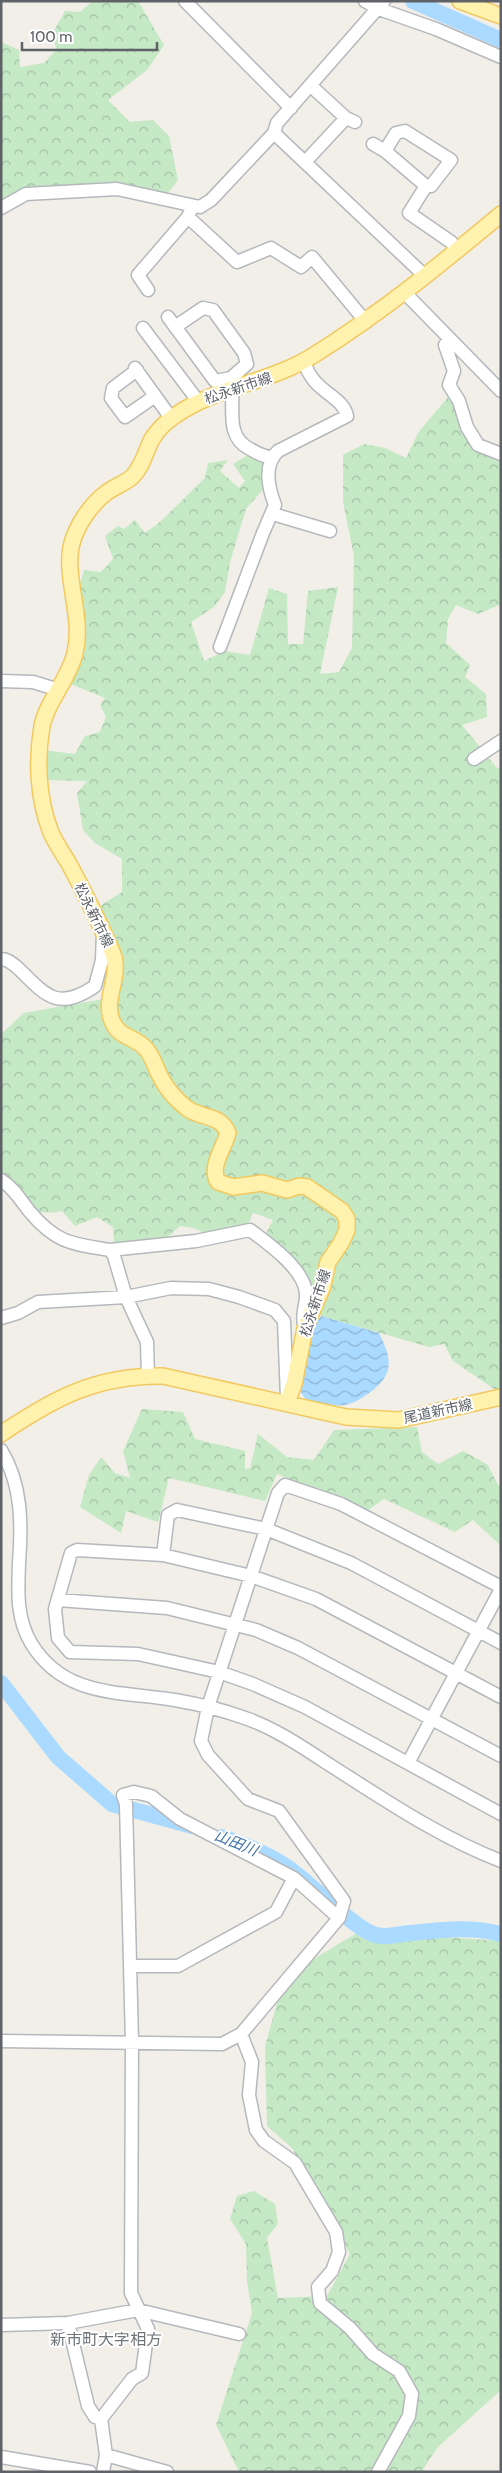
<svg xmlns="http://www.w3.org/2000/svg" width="502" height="2473" viewBox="0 0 502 2473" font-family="Cabin,'Noto Sans JP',sans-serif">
	<defs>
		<pattern id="forest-crowns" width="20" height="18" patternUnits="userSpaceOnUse" patternTransform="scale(1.25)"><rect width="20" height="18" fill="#c5e8c5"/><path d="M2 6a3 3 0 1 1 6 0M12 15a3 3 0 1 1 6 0" fill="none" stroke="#a3c0a4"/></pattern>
		<pattern id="water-waves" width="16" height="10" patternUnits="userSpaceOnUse" patternTransform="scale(1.25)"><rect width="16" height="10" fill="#aadaff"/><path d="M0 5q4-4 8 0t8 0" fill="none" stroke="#8eb4d2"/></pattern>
	</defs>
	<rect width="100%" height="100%" fill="#f1efe8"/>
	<path fill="url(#forest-crowns)" d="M 93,1 L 138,1 L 164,45 L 147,70 L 108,100 L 130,122 L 153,120 L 169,136 L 178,180 L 167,194 L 113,186 L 1,202 L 1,42 L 19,50 L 20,67 L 44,63 L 57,49 L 51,36 L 65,11 L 80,12 Z
		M 448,397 L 458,409 L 472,444 L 501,460 L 499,569 L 501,569 L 501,604 L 478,614 L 456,605 L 448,619 L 446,643 L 470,665 L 465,677 L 486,694 L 487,717 L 462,725 L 496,767 L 501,769 L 501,1390 L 497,1391 L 453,1361 L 444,1344 L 429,1347 L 321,1316 L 297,1265 L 266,1233 L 273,1220 L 253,1213 L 246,1229 L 210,1236 L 194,1228 L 180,1226 L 164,1240 L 114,1245 L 113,1227 L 97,1217 L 75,1226 L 62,1211 C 27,1218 22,1200 1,1176 L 1,1034 L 24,1013 L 104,999 L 109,1012 L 121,985 L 117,946 L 98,907 L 122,892 L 122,859 L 95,843 L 83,830 L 77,793 L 87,781 L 46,780 L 43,750 L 75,754 L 85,736 L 100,732 L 106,717 L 100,705 L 105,698 L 68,683 L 78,591 L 84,570 L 101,572 L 113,559 L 105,536 L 118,526 L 124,529 L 135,520 L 145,533 L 160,522 L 205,478 L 208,463 L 228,460 L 220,471 L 239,488 L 245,481 L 233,464 L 253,452 L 265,465 L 267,485 L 246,509 L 230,562 L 225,592 L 214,607 L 191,622 L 204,661 L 225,651 L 250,655 L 269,588 L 287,594 L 288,644 L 303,644 L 308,591 L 338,587 L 320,674 L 339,672 L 352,648 L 354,556 L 343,502 L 343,455 L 364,444 L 385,448 L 406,458 L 418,433 Z
		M 142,1409 L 183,1412 L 195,1439 L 245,1451 L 245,1469 L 250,1468 L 258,1434 L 287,1457 L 314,1460 L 334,1430 L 417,1427 L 422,1452 L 438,1464 L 463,1451 L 488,1465 L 498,1485 L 501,1486 L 501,1546 L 473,1520 L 455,1532 L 384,1499 L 367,1511 L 277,1474 L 265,1501 L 169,1478 L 158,1522 L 126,1511 L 121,1533 L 80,1507 L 89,1475 L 101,1457 L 115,1473 L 130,1478 L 123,1451 Z
		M 360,1931 L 501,1941 L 501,2390 L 438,2447 L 421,2472 L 239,2472 L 216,2425 L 252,2313 L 247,2281 L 246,2244 L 230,2219 L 237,2196 L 254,2191 L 275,2204 L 278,2224 L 267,2238 L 278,2298 L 327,2296 L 350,2254 L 292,2148 L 267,2126 L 265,2047 L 284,1977 Z"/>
	<path fill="url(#water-waves)" d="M 321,1316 L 379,1333 C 392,1359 395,1375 369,1393 C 362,1398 354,1403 345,1405 C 333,1407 317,1402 306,1400 L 299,1389 L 313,1327 Z"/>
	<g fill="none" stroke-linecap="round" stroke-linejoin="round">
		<path stroke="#aadaff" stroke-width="16" d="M 413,1 L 501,40
			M 1,1683 L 58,1757 L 112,1804 L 192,1826
			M 222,1837 C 246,1845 271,1855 291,1870 C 310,1883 357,1931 376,1935 C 387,1938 398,1934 410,1933 C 441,1930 470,1926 501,1934"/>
		<g stroke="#b5b8bc" stroke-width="15">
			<path id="minor" d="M 185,1 L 291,108
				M 365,1 L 379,9 L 436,29 L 501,57
				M 311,86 L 346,118 L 355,122
				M 274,133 L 426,277
				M 373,144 L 385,151 L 426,186 L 409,213 L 451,242 L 457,250
				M 385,151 L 396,133 L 405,131 L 451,160 L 431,186 L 426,186
				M 305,162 L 346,118
				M 192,207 L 188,217 L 237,262 L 271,248 L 301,267 L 312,257 L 366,322
				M 1,208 L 26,194 L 117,189 L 200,207 L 211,200 L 274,133 L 277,123 L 384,1
				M 148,290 L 138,275 L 188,217
				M 405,293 L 501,391
				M 168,317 L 215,381 L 231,378 C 236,403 223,436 250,449 C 257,453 263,457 272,457
				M 175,327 L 203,308 L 213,310 L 244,353 L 247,364 L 231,378
				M 143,328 L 198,401
				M 449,339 L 445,345 L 454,371 L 449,385 L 459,401 L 467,427 L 478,445 L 501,454
				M 135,368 L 171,418
				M 137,370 L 113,388 L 111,398 L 125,417 L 155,396
				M 273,514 L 330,531
				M 220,647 L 263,533 L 275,505 C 268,487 263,465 278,451 L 347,416 C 343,395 311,392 304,360
				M 1,681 L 33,682 L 59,690
				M 474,759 L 501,741
				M 1,959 C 8,959 13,964 18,968 C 45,995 58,1012 95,986 L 102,960 L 103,932
				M 1,1180 C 14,1188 21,1201 30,1212 C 56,1243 72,1244 110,1250 L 114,1256 L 126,1297 L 147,1342 L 148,1376
				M 110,1250 L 196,1241 L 250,1230 C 269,1244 304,1269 306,1293 C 307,1303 301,1314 304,1324
				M 1,1318 L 18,1313 L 38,1302 L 126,1297 L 171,1288 L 209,1289 L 239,1297 L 275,1310 L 284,1321 L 287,1398
				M 1,1450 C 22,1484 22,1524 19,1563 C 18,1591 16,1618 31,1643 C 64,1698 121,1691 175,1700 C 198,1704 223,1710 245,1718 C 277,1729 305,1749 333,1767 C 388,1802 441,1838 501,1861
				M 163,1555 L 168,1515 L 177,1510 L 266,1529 L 351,1563 L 501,1643
				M 58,1600 L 167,1608 L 256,1630 L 298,1648 L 501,1756
				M 501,1697 L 316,1599 L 251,1576 L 163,1555 L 77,1550 L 71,1553 L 55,1609 L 58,1638 L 70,1652 L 138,1654 L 219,1672 L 253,1684 L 305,1707 L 501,1814
				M 408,1763 L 501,1589
				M 130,1966 L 178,1966 L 276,1912 L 294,1878
				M 241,2034 L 252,2062 L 249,2095 L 256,2130 L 264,2141 L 295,2163 L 336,2232 L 339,2252 L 332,2271 L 318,2287 L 320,2303 L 350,2328 L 373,2354 L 399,2371 L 412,2394 L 409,2416 L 378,2472
				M 1,2041 L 222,2044 L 241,2034 L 339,1918 L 344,1901 L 279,1811 L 248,1799 L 208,1755 L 201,1741 L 208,1707 L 278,1493 L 285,1485 L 341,1504 L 501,1587
				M 68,2323 L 88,2406 L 95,2417 L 101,2419
				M 1,2325 L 68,2323 L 138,2310 L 239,2334
				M 106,2455 L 167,2472
				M 1,2457 L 90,2472
				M 103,2472 L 106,2455 L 101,2419 L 132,2379 L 142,2373 L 148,2329 L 131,2293 L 132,2042 L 126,1804 L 123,1795 L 134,1792 L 151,1796 L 180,1819 L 294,1878 L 339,1918"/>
		</g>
		<g stroke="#f2c960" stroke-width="18">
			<path id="major" d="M 460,1 L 501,16
				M 287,1403 L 294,1384 L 305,1328 L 323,1286 L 328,1262 L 341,1243 L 347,1230 L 347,1219 L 342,1211 L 307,1187 L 299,1186 L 287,1190 L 262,1183 L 233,1187 L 218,1182 C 209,1167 224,1148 228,1133 C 220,1114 203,1119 188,1109 C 177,1101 166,1088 160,1076 C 155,1067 153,1056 146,1049 C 136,1037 120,1038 113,1023 C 102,1001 120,979 114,957 C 110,945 104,934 99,923 C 89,902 79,882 68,862 C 62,852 54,841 50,830 C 38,798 36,760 42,726 C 47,701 69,679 75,653 C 84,617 63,575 72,543 C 77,525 91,504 106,493 C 114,487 125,483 132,477 C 143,466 145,452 152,439 C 157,431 166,422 173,417 C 216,386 270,383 314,355 C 381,313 440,265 501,214
				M 1,1434 C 54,1398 97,1375 163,1376 L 346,1417 L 399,1420 L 501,1397"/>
		</g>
		<use href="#minor" stroke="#fff" stroke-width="12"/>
		<use href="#major" stroke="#fff2af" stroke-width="15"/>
	</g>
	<g text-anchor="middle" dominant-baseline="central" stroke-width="4" stroke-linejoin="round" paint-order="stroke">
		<g font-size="14" fill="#5f6368" stroke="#fff">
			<text transform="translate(238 388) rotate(-19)">松永新市線</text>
			<text transform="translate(94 915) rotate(64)">松永新市線</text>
			<text transform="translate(315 1303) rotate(-72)">松永新市線</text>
			<text transform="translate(438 1411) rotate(-12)">尾道新市線</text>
		</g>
		<g font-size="15" font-style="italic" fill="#4174aa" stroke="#fff">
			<text transform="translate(236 1843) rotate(22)">山田川</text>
		</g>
		<g font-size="16" fill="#70757a" stroke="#fff">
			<text x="106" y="2339">新市町大字相方</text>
		</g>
	</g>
	<rect width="502" height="2473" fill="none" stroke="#5f6368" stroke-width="5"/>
	<path d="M22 42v8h135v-8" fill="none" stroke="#5f6368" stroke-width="2.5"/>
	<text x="30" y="42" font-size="15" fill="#5f6368" stroke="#ffffff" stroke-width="4" paint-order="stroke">100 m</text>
</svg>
